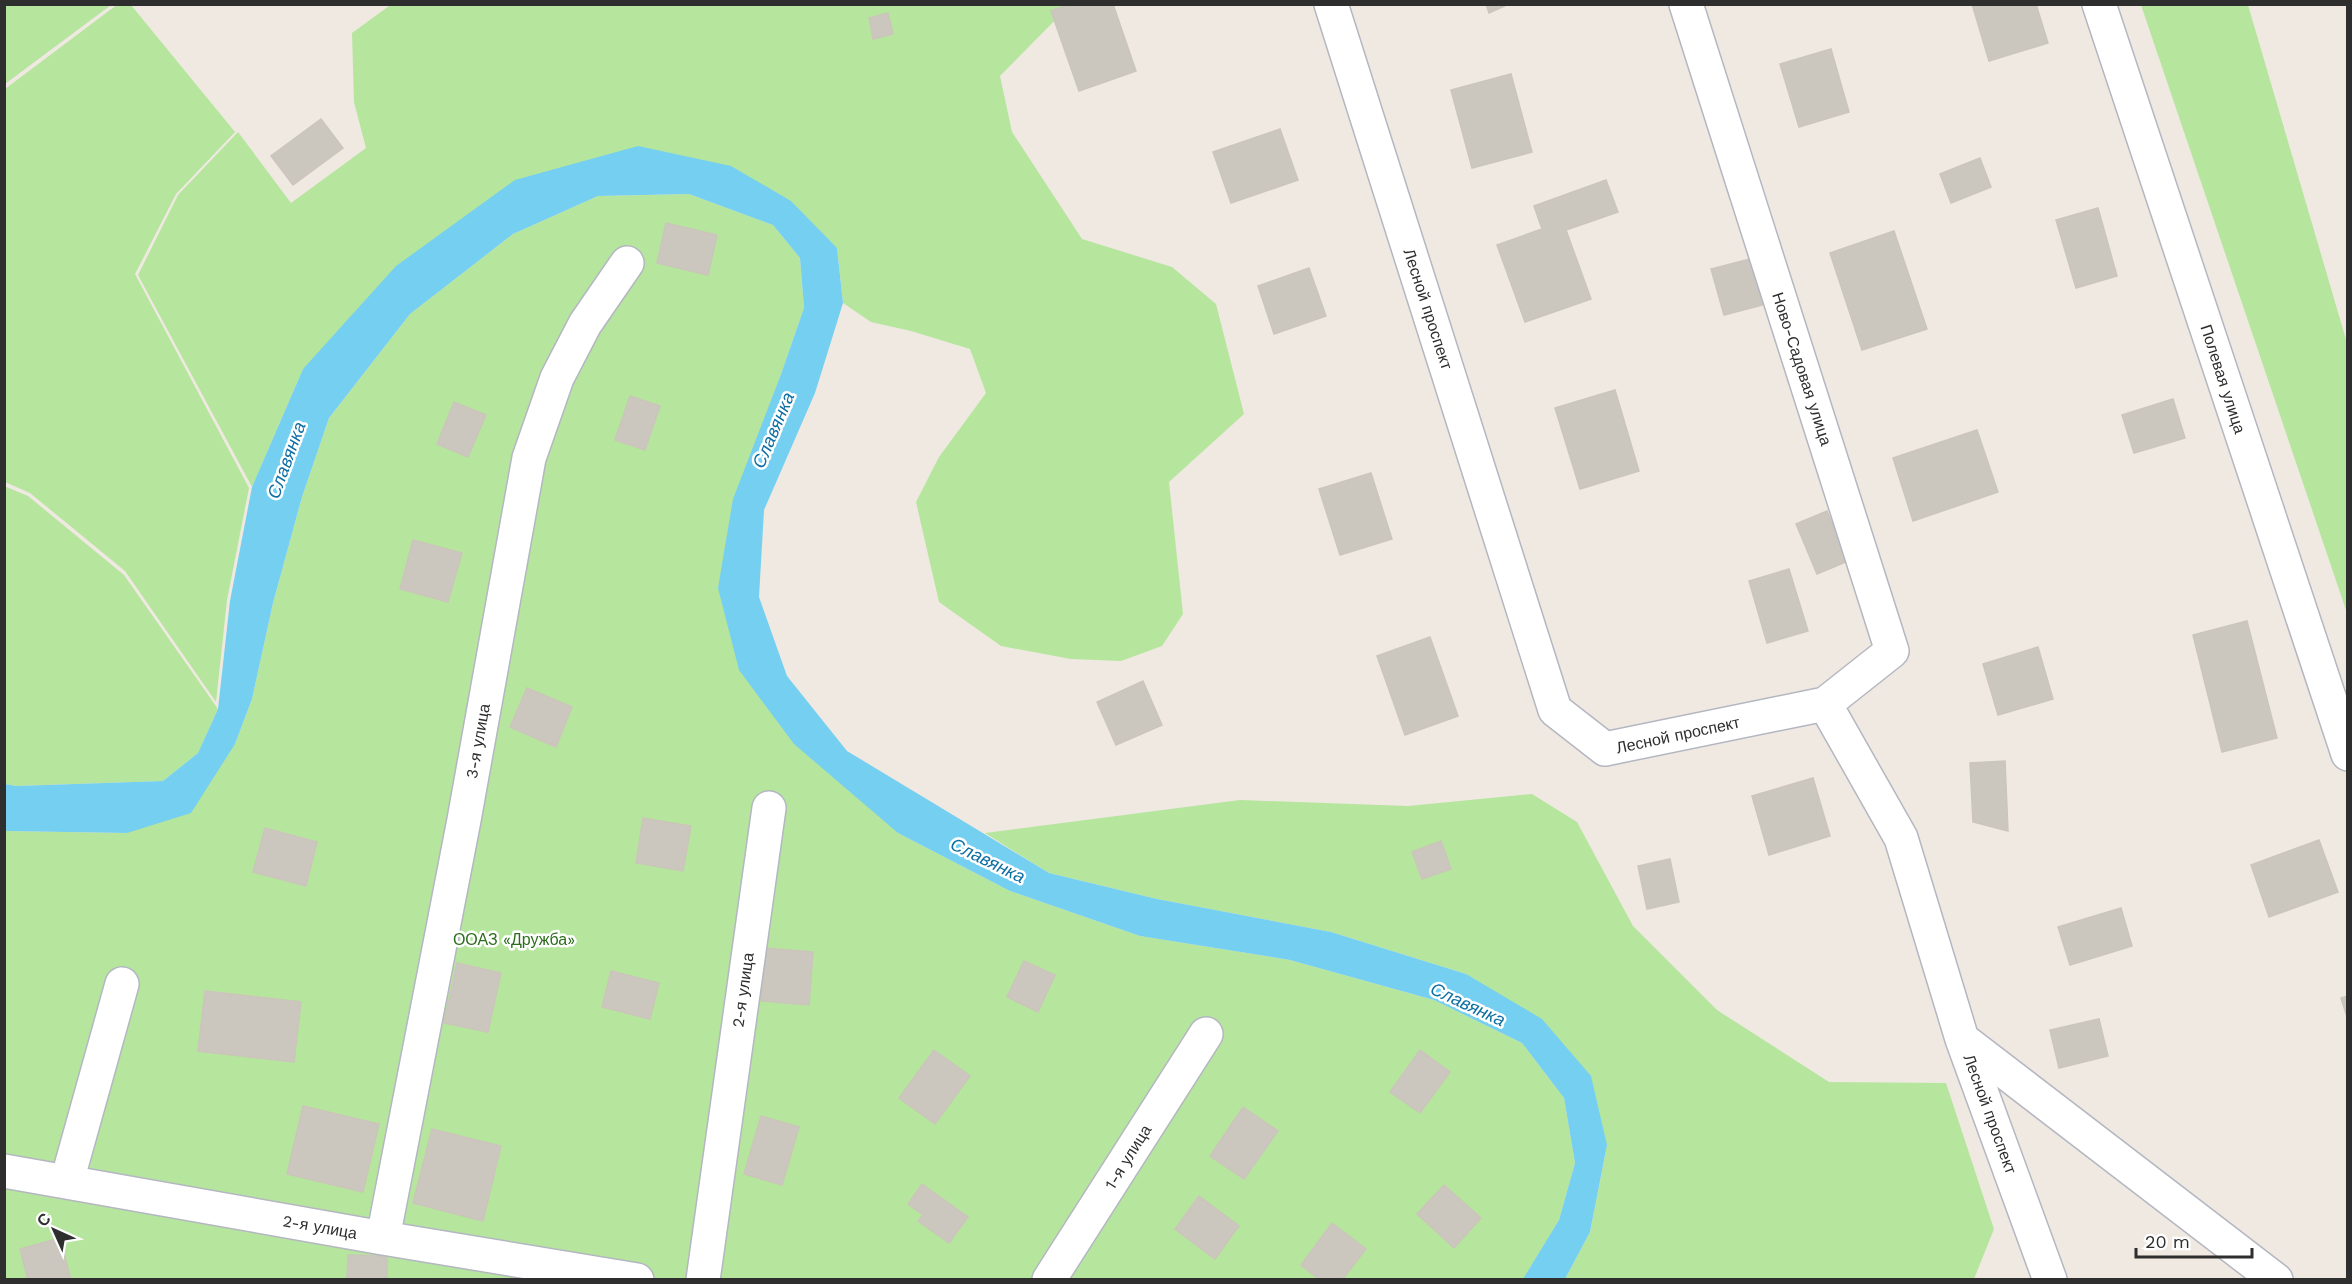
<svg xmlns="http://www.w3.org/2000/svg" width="2352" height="1284" viewBox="0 0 2352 1284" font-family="'Work Sans',sans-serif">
	<rect width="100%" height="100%" fill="#efe9e1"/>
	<path fill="#b6e59e" d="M 5,4 L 111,4 L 111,5 L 5,84 Z
		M 118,4 L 131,5 L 235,132 L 176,194 L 135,274 L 249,488 L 227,600 L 216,702 L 125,571 L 30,493 L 5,482 L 5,89 Z
		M 397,4 L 1070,5 L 1000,76 L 1012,132 L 1082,239 L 1172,267 L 1216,304 L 1244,414 L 1169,482 L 1183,614 L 1162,646 L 1121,661 L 1071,659 L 1001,646 L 939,602 L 916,502 L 939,457 L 986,393 L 970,349 L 911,331 L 871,322 L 843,303 L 837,248 L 638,146 L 303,369 L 252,487 L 138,275 L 178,195 L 238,132 L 291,203 L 366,148 L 354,102 L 352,33 L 389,6 Z
		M 2141,5 L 2248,5 L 2347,343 L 2347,613 Z
		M 689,194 L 773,225 L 800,258 L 804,308 L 780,377 L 718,588 L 898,833 L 1010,891 L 1140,936 L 1290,960 L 1434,1000 L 1522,1043 L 1564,1098 L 1575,1163 L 1559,1220 L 1524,1278 L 5,1280 L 5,831 L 127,833 L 235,744 L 252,699 L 273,603 L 302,497 L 329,418 L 410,314 L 513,234 L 598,196 Z
		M 4,486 L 28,496 L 124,575 L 218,709 L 198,753 L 163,781 L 16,786 L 5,784 Z
		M 1532,794 L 1577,822 L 1633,926 L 1717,1010 L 1829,1082 L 1946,1083 L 1994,1229 L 1974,1279 L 1565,1279 L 1590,1232 L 1607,1145 L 1466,974 L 1331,932 L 1157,899 L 1049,873 L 985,833 L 1240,800 L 1408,806 Z"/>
	<path fill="#75cff0" d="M 638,146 L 731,166 L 791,201 L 837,248 L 843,303 L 815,393 L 764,510 L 759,597 L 787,676 L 847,751 L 1049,873 L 1157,899 L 1331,932 L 1466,974 L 1542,1019 L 1591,1076 L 1607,1145 L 1590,1232 L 1565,1279 L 1523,1279 L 1559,1220 L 1575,1163 L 1564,1098 L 1522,1043 L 1434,1000 L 1290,960 L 1140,936 L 1010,891 L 898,833 L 794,744 L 739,670 L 718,588 L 733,499 L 780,377 L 804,308 L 800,258 L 773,225 L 689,194 L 598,196 L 513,234 L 410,314 L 329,418 L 302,497 L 273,603 L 252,699 L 235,744 L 191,813 L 127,833 L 5,831 L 5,784 L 16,786 L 163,781 L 198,753 L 218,709 L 230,601 L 252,487 L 303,369 L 396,266 L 515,180 Z"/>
	<path fill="#cbc7bf" stroke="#cbc5ba" stroke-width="1.5" d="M 1070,4 L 1113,4 L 1136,71 L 1079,91 L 1051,11 Z
		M 1486,4 L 1509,4 L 1489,13 Z
		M 1972,4 L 2036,4 L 2048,43 L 1989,61 Z
		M 888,13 L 893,34 L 873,39 L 869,18 Z
		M 1831,49 L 1849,112 L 1799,127 L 1780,64 Z
		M 1511,74 L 1532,152 L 1472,168 L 1451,90 Z
		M 321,119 L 343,148 L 293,185 L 271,156 Z
		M 1280,129 L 1298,180 L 1231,203 L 1213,152 Z
		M 1980,158 L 1991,187 L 1951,203 L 1940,174 Z
		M 1606,180 L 1618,212 L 1566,230 L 1591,299 L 1525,322 L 1497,245 L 1542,229 L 1534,206 Z
		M 2098,208 L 2117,276 L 2076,288 L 2056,220 Z
		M 666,223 L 717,235 L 708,275 L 657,263 Z
		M 1894,231 L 1927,329 L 1862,350 L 1830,253 Z
		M 1758,257 L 1770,303 L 1724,315 L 1711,269 Z
		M 1309,268 L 1326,316 L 1274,334 L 1258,286 Z
		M 1615,390 L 1639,471 L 1580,489 L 1555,408 Z
		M 630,396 L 660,406 L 645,450 L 615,440 Z
		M 2173,399 L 2185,438 L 2134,453 L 2122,415 Z
		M 454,402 L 486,415 L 468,457 L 437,444 Z
		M 1977,430 L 1998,492 L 1913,521 L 1893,458 Z
		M 1371,473 L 1392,539 L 1340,555 L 1319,489 Z
		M 1827,511 L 1848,561 L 1817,574 L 1796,524 Z
		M 413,540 L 462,553 L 448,602 L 400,589 Z
		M 1789,569 L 1808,631 L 1767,643 L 1749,581 Z
		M 2247,621 L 2277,738 L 2222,752 L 2193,635 Z
		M 1430,637 L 1458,716 L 1405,735 L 1377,656 Z
		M 2038,647 L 2053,699 L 1998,715 L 1983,664 Z
		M 1143,681 L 1162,725 L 1116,745 L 1097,702 Z
		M 527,688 L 572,707 L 556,747 L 510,727 Z
		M 2005,761 L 2008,831 L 1973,822 L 1970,763 Z
		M 1813,778 L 1830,836 L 1769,855 L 1752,796 Z
		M 643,818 L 691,826 L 683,871 L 636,863 Z
		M 265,828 L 317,842 L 306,886 L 253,872 Z
		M 2319,840 L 2338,892 L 2269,917 L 2251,865 Z
		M 1441,841 L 1451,869 L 1422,879 L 1412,852 Z
		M 1670,859 L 1679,902 L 1647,909 L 1638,866 Z
		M 2121,908 L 2132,946 L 2070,965 L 2058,927 Z
		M 764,948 L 813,952 L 809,1005 L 761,1001 Z
		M 1024,961 L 1055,975 L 1038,1012 L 1007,997 Z
		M 457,963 L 501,973 L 488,1032 L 444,1023 Z
		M 611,971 L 659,983 L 650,1019 L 602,1007 Z
		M 205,991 L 301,1002 L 294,1062 L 198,1051 Z
		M 2348,996 L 2348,1020 L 2341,998 Z
		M 2099,1019 L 2108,1056 L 2059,1068 L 2050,1030 Z
		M 934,1050 L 970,1076 L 935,1124 L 899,1098 Z
		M 1420,1050 L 1450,1072 L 1420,1113 L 1390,1092 Z
		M 303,1106 L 379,1124 L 363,1192 L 287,1174 Z
		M 1243,1107 L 1278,1131 L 1244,1179 L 1210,1156 Z
		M 761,1116 L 799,1127 L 782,1185 L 744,1174 Z
		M 432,1129 L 501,1146 L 483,1221 L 413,1203 Z
		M 922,1184 L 968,1217 L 949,1243 L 918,1221 L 923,1215 L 908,1204 Z
		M 1444,1185 L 1481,1218 L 1454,1248 L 1417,1214 Z
		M 1199,1196 L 1239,1226 L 1215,1259 L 1175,1229 Z
		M 1332,1223 L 1366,1249 L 1342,1280 L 1320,1280 L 1301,1265 Z
		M 60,1238 L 71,1280 L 28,1280 L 20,1249 Z
		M 348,1255 L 387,1256 L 387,1280 L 347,1280 Z"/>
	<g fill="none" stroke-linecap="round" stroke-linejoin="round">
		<g stroke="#b4b7c1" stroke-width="36">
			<path id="street" d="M 1331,4 L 1555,710 L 1605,749 L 1825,704 L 1892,651 L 1686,4
				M 2099,4 L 2348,754
				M 1825,704 L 1901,838 L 1962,1039 L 2050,1280
				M 1962,1039 L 2276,1280
				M 4,1171 L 383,1238 L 637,1280
				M 67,1181 L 122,984
				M 383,1238 L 464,820 L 529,458 L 557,378 L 585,324 L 627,263
				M 703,1280 L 769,808
				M 1049,1280 L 1206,1034"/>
		</g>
		<use href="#street" stroke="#fff" stroke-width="33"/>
	</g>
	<g text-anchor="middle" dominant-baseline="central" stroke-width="5" stroke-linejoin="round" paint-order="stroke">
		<g font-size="16" fill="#2e2e2e" stroke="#fff">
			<text transform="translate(1428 309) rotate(72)">Лесной проспект</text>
			<text transform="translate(1802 369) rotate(72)">Ново-Садовая улица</text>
			<text transform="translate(2223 379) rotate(72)">Полевая улица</text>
			<text transform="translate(1678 735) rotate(-12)">Лесной проспект</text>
			<text transform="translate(478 741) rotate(-80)">3-я улица</text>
			<text transform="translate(743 990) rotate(-82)">2-я улица</text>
			<text transform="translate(1990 1114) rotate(70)">Лесной проспект</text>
			<text transform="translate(1128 1157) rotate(-58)">1-я улица</text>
			<text transform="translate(320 1227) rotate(10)">2-я улица</text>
		</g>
		<g font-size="16" fill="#2c6e1b" stroke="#fff">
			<text x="514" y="939">ООАЗ «Дружба»</text>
		</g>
		<g font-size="18" font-style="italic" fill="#0d6fa3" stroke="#fff">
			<text transform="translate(773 430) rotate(-67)">Славянка</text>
			<text transform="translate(286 460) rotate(-70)">Славянка</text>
			<text transform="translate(988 860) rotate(26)">Славянка</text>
			<text transform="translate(1468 1004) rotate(25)">Славянка</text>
		</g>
	</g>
	<rect width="2352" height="1284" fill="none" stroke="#2e2e2e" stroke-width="12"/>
	<g transform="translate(54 1230) rotate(315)" stroke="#ffffff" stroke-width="4.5" paint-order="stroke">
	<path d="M0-4.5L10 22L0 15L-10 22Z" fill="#2e2e2e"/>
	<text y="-9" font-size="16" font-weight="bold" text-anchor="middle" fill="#2e2e2e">С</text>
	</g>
	<path d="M2136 1248v9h116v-9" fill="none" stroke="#2e2e2e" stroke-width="3"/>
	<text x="2145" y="1248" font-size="18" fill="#2e2e2e" stroke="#ffffff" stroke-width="4.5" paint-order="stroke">20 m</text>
</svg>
